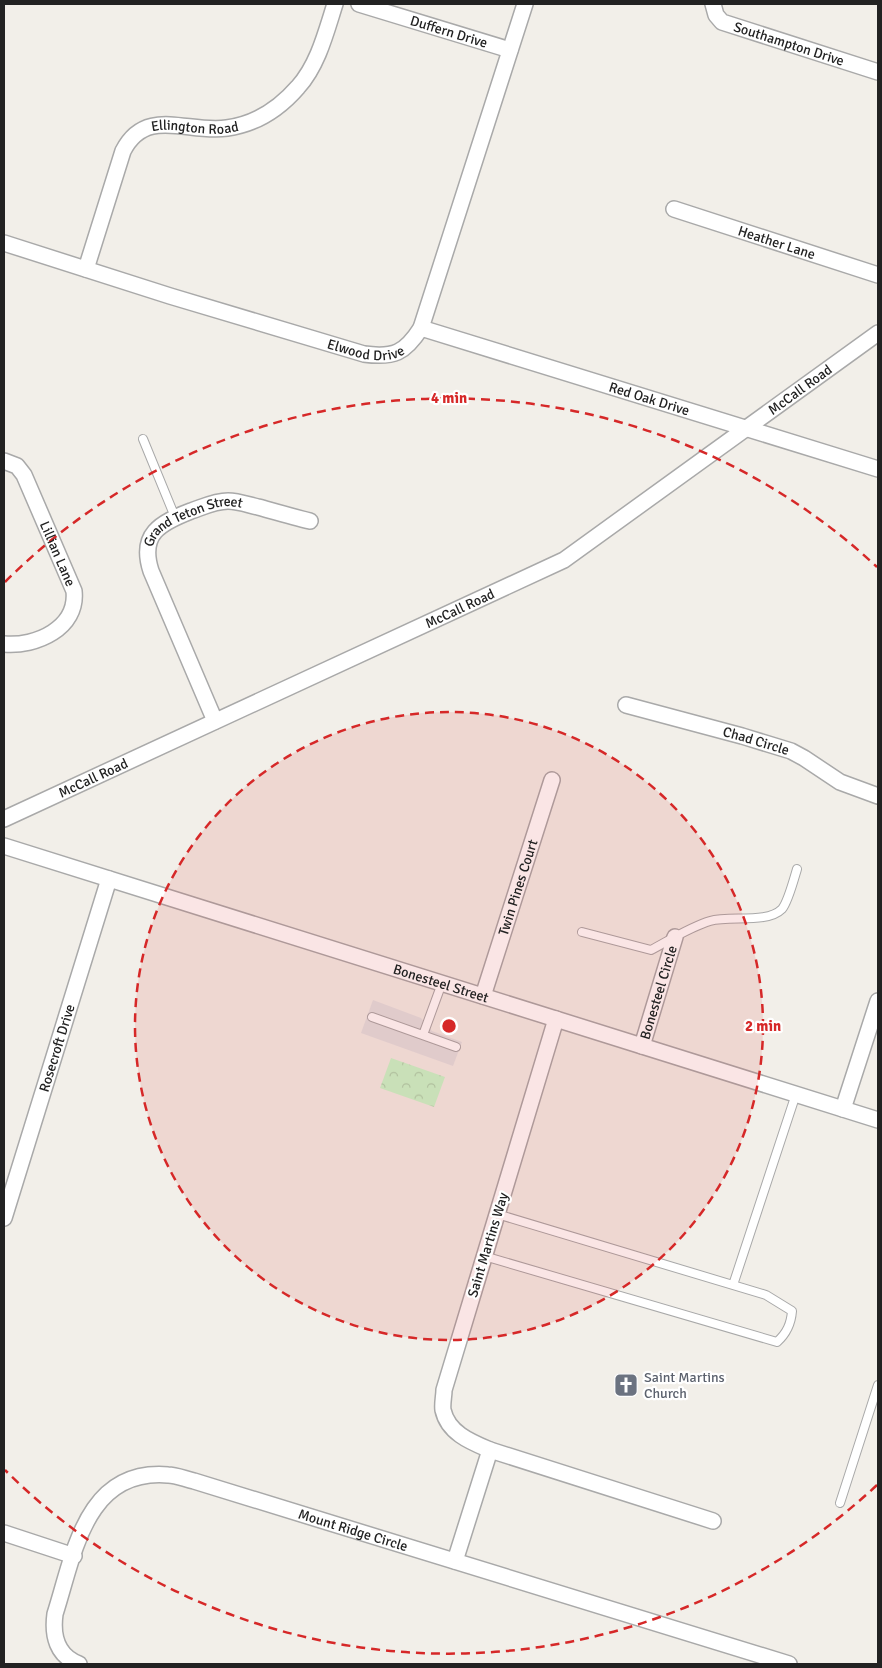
<svg xmlns="http://www.w3.org/2000/svg" width="882" height="1668" viewBox="0 0 882 1668" font-family="Signika,sans-serif">
	<defs>
		<pattern id="park-crowns" width="20" height="18" patternUnits="userSpaceOnUse" patternTransform="scale(1.25)"><rect width="20" height="18" fill="#c8facc"/><path d="M2 6a3 3 0 1 1 6 0M12 15a3 3 0 1 1 6 0" fill="none" stroke="#acd6af"/></pattern>
	</defs>
	<rect width="100%" height="100%" fill="#f2efe9"/>
	<path fill="url(#park-crowns)" d="M 391,1058 L 445,1077 L 434,1107 L 380,1088 Z"/>
	<path fill="#e2e2e2" d="M 373,1000 L 421,1018 L 432,1031 L 462,1042 L 453,1066 L 361,1033 Z"/>
	<g fill="none" stroke-linecap="round" stroke-linejoin="round">
		<g stroke="#a9a9a9" stroke-width="10">
			<path id="lane" d="M 143,439 L 175,517
				M 582,932 L 651,950 C 670,940 690,927 710,921 C 730,915 767,924 782,909 C 788,902 794,879 797,869
				M 372,1017 L 456,1047
				M 423,1035 L 442,983
				M 484,1256 L 777,1342 C 787,1333 791,1324 792,1311 L 766,1295 L 497,1214
				M 733,1285 L 796,1094
				M 840,1503 L 878,1385"/>
		</g>
		<g stroke="#a9a9a9" stroke-width="18">
			<g id="street">
				<path id="s1" d="M 359,4 L 510,50"/>
				<path id="s2" d="M 713,4 L 716,15 L 722,22 L 878,72"/>
				<path id="s3" d="M 674,209 L 878,275"/>
				<path id="s4" d="M 4,243 L 170,296 L 364,354 C 394,358 405,353 421,328 L 525,4"/>
				<path id="s5" d="M 86,269 L 123,151 C 146,106 188,134 227,128 C 256,124 279,109 298,87 C 318,65 326,32 335,4"/>
				<path id="s6" d="M 421,328 L 878,469"/>
				<path id="s7" d="M 4,461 L 17,466 L 24,475 L 74,591 C 78,628 36,647 4,644"/>
				<path id="s8" d="M 626,705 L 742,736 L 791,751 L 804,758 L 840,782 L 878,796"/>
				<path id="s9" d="M 215,721 L 151,571 C 139,534 160,523 191,511 C 203,507 215,501 228,501 C 238,501 249,505 258,507 C 276,512 293,517 310,521"/>
				<path id="s10" d="M 4,819 L 564,560 L 878,333"/>
				<path id="s11" d="M 4,846 L 878,1120"/>
				<path id="s12" d="M 483,996 L 552,780"/>
				<path d="M 556,1019 L 444,1390 C 444,1396 442,1404 443,1410 C 448,1433 471,1442 490,1450 L 713,1521"/>
				<path id="s13" d="M 642,1046 L 675,937"/>
				<path d="M 843,1109 L 878,1001"/>
				<path id="s14" d="M 4,1218 L 109,879"/>
				<path d="M 4,1533 L 74,1556"/>
				<path d="M 455,1561 L 490,1450"/>
				<path id="s15" d="M 79,1664 C 57,1656 52,1636 55,1614 C 74,1555 85,1468 168,1475 C 176,1475 185,1479 194,1481 L 789,1664"/>
			</g>
		</g>
		<use href="#lane" stroke="#fff" stroke-width="8"/>
		<use href="#street" stroke="#fff" stroke-width="15"/>
	</g>
	<circle cx="449" cy="1026" r="314" fill="#d62828" fill-opacity=".12"/>
	<g fill="none" stroke="#d62828" stroke-width="2.5" stroke-dasharray="9 6">
		<circle cx="449" cy="1026" r="314"/>
		<path d="M877 1485A628 628 0 0 1 5 1470M5 582A628 628 0 0 1 877 567"/>
	</g>
	<defs>
		<g id="church-square" transform="scale(1.25)"><rect x="-9" y="-9" width="18" height="18" rx="4" fill="#6b7280" stroke="#fff"/><path d="M-1.2-6h2.4v3.5h3.3v2.4h-3.3V6h-2.4V-.1h-3.3v-2.4h3.3Z" fill="#fff"/></g>
	</defs>
	<g fill-rule="evenodd">
		<use href="#church-square" x="626" y="1385"/>
	</g>
	<g text-anchor="middle" dominant-baseline="central" stroke-width="4.5" stroke-linejoin="round" paint-order="stroke">
		<g font-size="14" fill="#222" stroke="#fff">
			<text stroke="none"><textPath href="#s1" startOffset="94">Duffern Drive</textPath></text>
			<text stroke="none"><textPath href="#s2" startOffset="91">Southampton Drive</textPath></text>
			<text stroke="none"><textPath href="#s5" startOffset="206">Ellington Road</textPath></text>
			<text stroke="none"><textPath href="#s3" startOffset="108">Heather Lane</textPath></text>
			<text stroke="none"><textPath href="#s4" startOffset="378">Elwood Drive</textPath></text>
			<text stroke="none"><textPath href="#s10" startOffset="908">McCall Road</textPath></text>
			<text stroke="none"><textPath href="#s6" startOffset="239">Red Oak Drive</textPath></text>
			<text stroke="none"><textPath href="#s9" startOffset="244">Grand Teton Street</textPath></text>
			<text stroke="none"><textPath href="#s7" startOffset="111">Lillian Lane</textPath></text>
			<text stroke="none"><textPath href="#s10" startOffset="502">McCall Road</textPath></text>
			<text stroke="none"><textPath href="#s8" startOffset="135">Chad Circle</textPath></text>
			<text stroke="none"><textPath href="#s10" startOffset="98">McCall Road</textPath></text>
			<text stroke="none"><textPath href="#s12" startOffset="114">Twin Pines Court</textPath></text>
			<text stroke="none"><textPath href="#s11" startOffset="458">Bonesteel Street</textPath></text>
			<text stroke="none"><textPath href="#s13" startOffset="56">Bonesteel Circle</textPath></text>
			<text stroke="none"><textPath href="#s14" startOffset="178">Rosecroft Drive</textPath></text>
			<text transform="translate(488 1245) rotate(-73)">Saint Martins Way</text>
			<text stroke="none"><textPath href="#s15" startOffset="452">Mount Ridge Circle</textPath></text>
		</g>
		<g font-size="14" fill="#5b616d" stroke="#fff" text-anchor="start">
			<text x="644" y="1377">Saint Martins<tspan x="644" dy="16">Church</tspan></text>
		</g>
	</g>
	<circle cx="449" cy="1026" r="8" fill="#d62828" stroke="#fff" stroke-width="2.5"/>
	<g font-size="15" text-anchor="middle" font-weight="bold" fill="#d62828" stroke="#fff" stroke-width="4.5" stroke-linejoin="round" paint-order="stroke">
		<text x="449" y="403">4 min</text>
		<text x="763" y="1031">2 min</text>
	</g>
	<rect width="882" height="1668" fill="none" stroke="#222222" stroke-width="10"/>
</svg>
